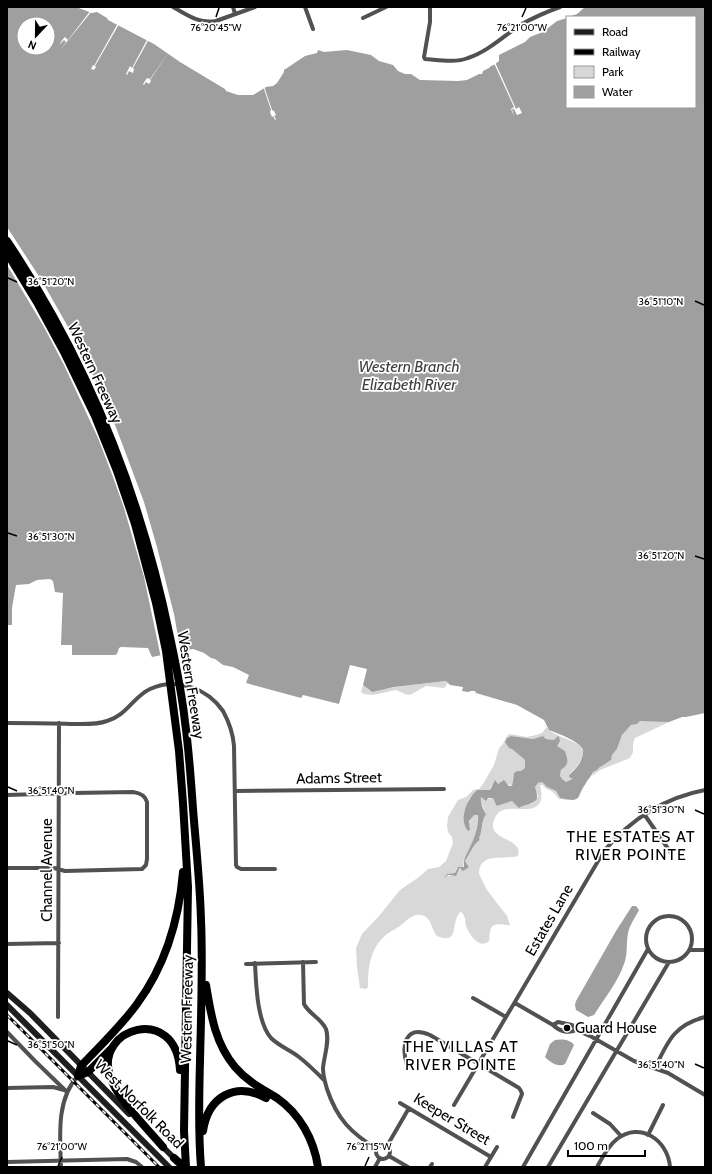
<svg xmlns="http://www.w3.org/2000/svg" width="712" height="1174" viewBox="0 0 712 1174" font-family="Cabin,sans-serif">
	<rect width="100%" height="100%" fill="#fff"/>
	<path fill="#d8d8d8" d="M 446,681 L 449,683 L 447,683 L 446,686 L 444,688 L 426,686 L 410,695 L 405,694 L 396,690 L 373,695 L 364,694 L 361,692 L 363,685 L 370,691 L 403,686 Z
		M 652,720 L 669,722 L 635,738 L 633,743 L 633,752 L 630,758 L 600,770 L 592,776 L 593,772 C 599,769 604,763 610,761 L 612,755 L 617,749 L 622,735 L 631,725 L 637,724 L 640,721 Z
		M 544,723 C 551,738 573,737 583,749 C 584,757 577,768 570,773 L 572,779 L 566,782 L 564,781 L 560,776 L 561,770 C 570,763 568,761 565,751 L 557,746 L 558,738 L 554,740 L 546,739 L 543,736 L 533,739 L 511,736 L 507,738 L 511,748 L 525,760 L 525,768 L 521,771 L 515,772 C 512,777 513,781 512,786 L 503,782 L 491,786 L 490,790 L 479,790 L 476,791 L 469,799 L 464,813 L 468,830 L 470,828 C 468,822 470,819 474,815 L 478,815 C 479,826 474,839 469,849 C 466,856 463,859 463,867 L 456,869 L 455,873 L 447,874 L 447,876 L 455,876 L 459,869 L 469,867 L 465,861 C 470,854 473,844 480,840 L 479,838 C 481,833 484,818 484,812 C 484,806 479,803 481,797 L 487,799 L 493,798 L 496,805 L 497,806 L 512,801 L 520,807 L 524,805 L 533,803 L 538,797 L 535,787 L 538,783 L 542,782 L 547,787 L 556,791 L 559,797 L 571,800 L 559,799 L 553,792 L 545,788 L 543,785 L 540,785 C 541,790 542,795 541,800 C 534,820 502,797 494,820 C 486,841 524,837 518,856 C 505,860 479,851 479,874 L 487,890 L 507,916 L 510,925 C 503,925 492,921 490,931 C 489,935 490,938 489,941 C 479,950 469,934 466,926 C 465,923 466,919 464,916 C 463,913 463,913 460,912 C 450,924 460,945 437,936 C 431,929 432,917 421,915 C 413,913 406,921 400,926 C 396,929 391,931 387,934 C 370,948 368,966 368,987 L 366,989 L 360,988 L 357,967 L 356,948 L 362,934 L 379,916 L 400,890 L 419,877 L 428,869 L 439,867 L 446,861 L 453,843 L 452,837 L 448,832 L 447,826 L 448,817 L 458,800 L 466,797 L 473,790 L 479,789 L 483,784 L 494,765 L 499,748 L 503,744 L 507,736 L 510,734 L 527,737 L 536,735 L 542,733 L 546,728 Z"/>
	<path fill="#9f9f9f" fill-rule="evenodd" d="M 7,7 L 76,7 L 92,13 L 97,12 L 107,18 L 108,20 L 154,44 L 180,62 L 225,89 L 226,91 L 238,95 L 253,95 L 266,87 L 273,86 L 277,83 L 284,72 L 284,70 L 305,56 L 317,53 L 318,50 L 324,52 L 347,50 L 371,55 L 379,61 L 393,65 L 398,71 L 405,74 L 411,74 L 420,80 L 458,81 L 467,80 L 479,74 L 482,74 L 483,71 L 489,68 L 491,66 L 494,65 L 499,61 L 499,55 L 525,42 L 530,37 L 543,32 L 557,21 L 567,18 L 567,107 L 695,107 L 695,17 L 568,17 L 577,14 L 585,7 L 705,7 L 705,713 L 686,717 L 682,717 L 669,722 L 640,721 L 637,724 L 631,725 L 622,735 L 617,749 L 612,755 L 611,760 L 605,764 L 600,767 L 597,770 L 593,772 C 591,777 588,779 586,783 C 575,798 584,803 560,798 L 556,791 L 547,787 L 542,782 L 538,783 L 535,787 C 536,790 537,793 537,797 C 538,803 524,805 519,808 L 512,801 L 497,806 L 496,805 L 493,798 L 488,798 L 486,801 L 481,797 C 480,802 483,810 486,814 C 481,821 483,830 479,838 L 480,840 C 473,844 470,854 465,861 L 469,867 L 463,871 L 460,868 L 459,869 L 456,876 L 448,875 L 444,878 L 447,874 L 455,873 L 458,867 L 464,867 C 463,859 466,856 469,849 C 474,839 479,826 478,815 L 474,815 L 469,821 L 470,830 L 468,831 C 458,819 467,799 477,790 L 490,790 L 495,780 L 498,784 L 504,780 L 509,786 L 512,786 L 514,773 L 517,771 L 521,771 L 525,768 L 525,760 L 512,749 L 509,748 L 505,742 L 507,738 L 511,736 L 533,739 L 543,736 L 546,739 L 554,740 L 558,736 L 559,737 L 560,741 L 557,746 L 565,751 C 568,761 570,763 561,770 L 560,776 L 563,780 L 566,782 L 572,779 L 572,778 L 570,778 L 569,776 C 571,772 573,772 576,768 C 580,764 584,755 583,749 C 575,739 561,735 549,730 L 544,720 L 517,705 L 476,693 L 475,691 L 471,691 L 468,692 L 462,691 L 463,687 L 450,685 L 446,681 L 394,687 L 372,692 L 363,685 L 367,669 L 350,665 L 339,704 L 303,695 L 301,698 L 246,683 L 249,675 L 233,667 L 223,665 L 215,659 L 211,658 L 204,653 L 193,649 L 152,657 L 148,648 L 121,647 L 119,648 L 117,654 L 115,655 L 72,655 L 72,645 L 61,645 L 63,593 L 55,592 L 53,581 L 50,579 L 37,580 L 29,584 L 16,585 L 12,608 L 12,625 L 7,625 ZM 24,24 L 48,24 L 48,48 L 24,48 Z
		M 632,906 L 636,906 L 639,910 C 635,918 630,924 628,933 C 626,943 628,954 624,964 C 618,982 604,999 594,1015 L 588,1017 L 576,1010 L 575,1005 L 576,1001 L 616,931 Z
		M 555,1040 C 561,1039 570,1039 574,1045 L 565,1064 C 558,1068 550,1062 545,1057 L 550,1044 Z"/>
	<path fill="#fff" d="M 91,10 L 92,11 L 61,49 L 66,42 L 64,40 L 59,45 L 63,39 L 65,37 L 68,40 Z
		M 118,23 L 119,24 L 95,66 L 96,67 L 94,70 L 91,69 L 93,65 L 94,66 Z
		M 148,38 L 149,39 L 133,68 L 134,69 L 133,73 L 129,71 L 127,75 L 126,74 L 130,66 L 132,68 Z
		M 169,52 L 150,80 L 151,81 L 149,84 L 146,82 L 144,85 L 143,84 L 147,78 L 150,79 Z
		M 495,62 L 516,109 L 519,107 L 522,113 L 517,115 L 514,109 L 512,109 L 514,116 L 511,109 L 514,107 L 494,63 Z
		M 263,86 L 264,86 L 272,110 L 274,111 L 276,115 L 274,116 L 276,119 L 275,120 L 273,116 L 272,117 L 270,112 L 271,110 Z
		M 7,227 L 42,281 L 80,348 L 101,392 L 117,430 L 144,502 L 157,547 L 174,614 L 181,653 L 161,658 L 144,577 L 124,508 L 113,477 L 98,438 L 64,365 L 44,327 L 7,265 Z"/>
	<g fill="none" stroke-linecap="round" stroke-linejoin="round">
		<path stroke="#515151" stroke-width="4" d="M 173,7 C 187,15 199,24 216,21 L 255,7
			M 233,7 L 235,14
			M 305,7 L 313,29
			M 430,7 L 430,22 L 424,57 L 425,59 C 439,60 455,63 468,58 C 487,52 504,36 520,25 C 533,18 546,12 560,7
			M 363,18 L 386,7
			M 7,723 C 28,723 50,723 71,724 C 83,724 96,725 107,721 C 126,716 133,697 150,689 C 176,677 207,688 223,711 C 229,722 233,733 234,746 L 236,865 L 237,867 L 241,869 L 275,869
			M 235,791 L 444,789
			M 7,795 L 73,793 L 133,792 C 140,793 145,795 147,802 L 147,859 L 146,865 L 142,869 L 65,871 L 54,868 L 7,868
			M 644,814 L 671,853
			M646 939a23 23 0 1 1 46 0a23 23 0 1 1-46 0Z
			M 7,944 L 59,943
			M 690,950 L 705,950
			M 303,962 L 304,1004 C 309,1014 321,1018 326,1029 C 330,1041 324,1056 323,1068 C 323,1076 325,1082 327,1089 C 337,1119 351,1133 377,1149
			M 255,963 C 256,984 257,1022 271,1038 C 279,1046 290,1050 299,1057 C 308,1064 316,1072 324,1080
			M 246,964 L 316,962
			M 473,998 L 506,1017
			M 515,1003 L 553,1025 C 559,1031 568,1034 576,1030
			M 58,1017 L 59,723
			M 553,1025 L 558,1022 L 572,1025 L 576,1030 L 592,1037 L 634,1061 L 668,1073 L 705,1095
			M 7,1032 L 35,1061 L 67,1092
			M 407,1065 C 401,1046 405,1024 430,1035 L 519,1088 L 521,1091 L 522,1094 L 513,1117
			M 655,1068 C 668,1041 674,1025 705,1017
			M 7,1088 L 53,1087 L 64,1090
			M 400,1103 L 491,1157
			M 454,1105 L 604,851 C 631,819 663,798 705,790
			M 593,1113 L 610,1124 L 621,1136
			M 648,1135 L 663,1105
			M376 1152a7 7 0 1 1 14 0a7 7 0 1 1-14 0Z
			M 387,1146 L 409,1108
			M 389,1156 L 408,1167
			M 7,1162 L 127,1159 L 136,1162 L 142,1167
			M 61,1167 C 60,1137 56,1099 78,1076
			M 375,1167 L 380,1158
			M 430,1167 L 432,1164
			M 485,1167 L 497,1147
			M 523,1167 L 648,949
			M 548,1167 L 669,962
			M 597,1167 C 602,1158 608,1146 617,1139 C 640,1121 668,1140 670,1167"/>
		<path stroke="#1e1e1e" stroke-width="6" d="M 7,993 L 30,1013 L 129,1114
			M 7,1005 L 169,1167
			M 160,1144 L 176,1160"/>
		<path stroke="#000" stroke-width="8" d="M 7,241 C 87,360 141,496 170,637 C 176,665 182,694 185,722 C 189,751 191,780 193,809 C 196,846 200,883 201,920 C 203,967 201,1014 200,1061 C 199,1096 198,1132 201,1167
			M 7,253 L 38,304 L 64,352 L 95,416 L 117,471 L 135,524 L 156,603 L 166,651 L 179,751 L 183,803 L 188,887 L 184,1131 L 186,1167
			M 206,985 C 211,1015 215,1043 235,1067 C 248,1082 261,1088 277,1098 C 300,1114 314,1140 318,1167
			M 78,1076 L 81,1066 C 100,1046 121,1026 137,1004 C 165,966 179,919 183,872
			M 78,1076 L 88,1072 L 111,1049
			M 203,1131 C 208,1097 235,1081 266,1098
			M 163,1147 C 147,1128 117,1099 110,1076 C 94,1028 176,1003 180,1070
			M 174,1158 L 184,1167"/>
		<g stroke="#000" stroke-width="3">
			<path id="rail" d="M 7,1015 L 159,1167"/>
		</g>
		<use href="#rail" stroke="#fff" stroke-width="1.5" stroke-dasharray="4.5" stroke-linecap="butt"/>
	</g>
	<path fill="none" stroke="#000" stroke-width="1.5" d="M 216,17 L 219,8M 522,17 L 526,8M 8,278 L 17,282M 695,301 L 704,305M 8,533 L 17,536M 695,556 L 704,559M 8,787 L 17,791M 695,810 L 704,814M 8,1041 L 17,1045M 695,1064 L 704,1068M 58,1166 L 62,1157M 365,1166 L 369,1157"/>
	<circle fill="#000" stroke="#fff" stroke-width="1.5" cx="567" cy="1028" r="4"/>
	<g text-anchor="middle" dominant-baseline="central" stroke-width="3.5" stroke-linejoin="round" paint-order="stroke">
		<g font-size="15" fill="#000" stroke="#fff">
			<text transform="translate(95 373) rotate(65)">Western Freeway</text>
			<text transform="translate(191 685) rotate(81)">Western Freeway</text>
			<text transform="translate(339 778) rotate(-1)">Adams Street</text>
			<text transform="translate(47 870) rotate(-90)">Channel Avenue</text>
			<text transform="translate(549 920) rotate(-60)">Estates Lane</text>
			<text transform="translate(187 1009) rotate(-89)">Western Freeway</text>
			<text transform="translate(139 1104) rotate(45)">West Norfolk Road</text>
			<text transform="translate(452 1119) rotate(31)">Keeper Street</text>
		</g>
		<g font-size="15" fill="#000" stroke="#fff" text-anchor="start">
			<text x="575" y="1028">Guard House</text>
		</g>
		<g font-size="16" font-style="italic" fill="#404040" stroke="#fff">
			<text x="409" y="366">Western Branch<tspan x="409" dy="18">Elizabeth River</tspan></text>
		</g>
		<g font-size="16" letter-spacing="1" fill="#000" stroke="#fff">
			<text x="631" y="836">THE ESTATES AT<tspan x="631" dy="18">RIVER POINTE</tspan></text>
			<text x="461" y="1046">THE VILLAS AT<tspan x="461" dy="18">RIVER POINTE</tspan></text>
		</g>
	</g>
	<g font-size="10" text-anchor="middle" fill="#000" stroke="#fff" stroke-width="3.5" stroke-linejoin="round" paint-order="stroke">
		<text x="216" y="31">76°20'45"W</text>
		<text x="522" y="31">76°21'00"W</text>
		<text x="51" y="285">36°51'20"N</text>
		<text x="661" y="305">36°51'10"N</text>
		<text x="51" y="540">36°51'30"N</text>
		<text x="661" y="559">36°51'20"N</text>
		<text x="51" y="794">36°51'40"N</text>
		<text x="661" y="813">36°51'30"N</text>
		<text x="51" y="1048">36°51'50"N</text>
		<text x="661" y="1068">36°51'40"N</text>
		<text x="62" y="1150">76°21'00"W</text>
		<text x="369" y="1150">76°21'15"W</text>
	</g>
	<rect width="712" height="1174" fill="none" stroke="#000000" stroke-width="16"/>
	<rect x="566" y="16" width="130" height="92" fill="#ffffff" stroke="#999999"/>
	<rect x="574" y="29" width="20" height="6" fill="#1e1e1e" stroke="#999999"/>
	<text x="602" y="36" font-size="12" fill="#000000">Road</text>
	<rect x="574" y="49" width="20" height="6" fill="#000000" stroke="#999999"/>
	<text x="602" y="56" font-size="12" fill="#000000">Railway</text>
	<rect x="574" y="66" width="20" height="12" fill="#d8d8d8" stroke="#999999"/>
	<text x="602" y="76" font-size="12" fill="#000000">Park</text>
	<rect x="574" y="86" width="20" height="12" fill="#9f9f9f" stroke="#999999"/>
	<text x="602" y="96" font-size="12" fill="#000000">Water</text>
	<g transform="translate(36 36) rotate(202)"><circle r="19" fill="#ffffff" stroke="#999999"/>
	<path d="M0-3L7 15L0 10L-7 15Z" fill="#000000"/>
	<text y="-6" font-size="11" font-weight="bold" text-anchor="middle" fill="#000000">N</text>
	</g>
	<path d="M568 1150v6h77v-6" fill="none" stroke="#000000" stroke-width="2"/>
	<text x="574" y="1150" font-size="12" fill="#000000" stroke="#ffffff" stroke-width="3" paint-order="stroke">100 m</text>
</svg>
